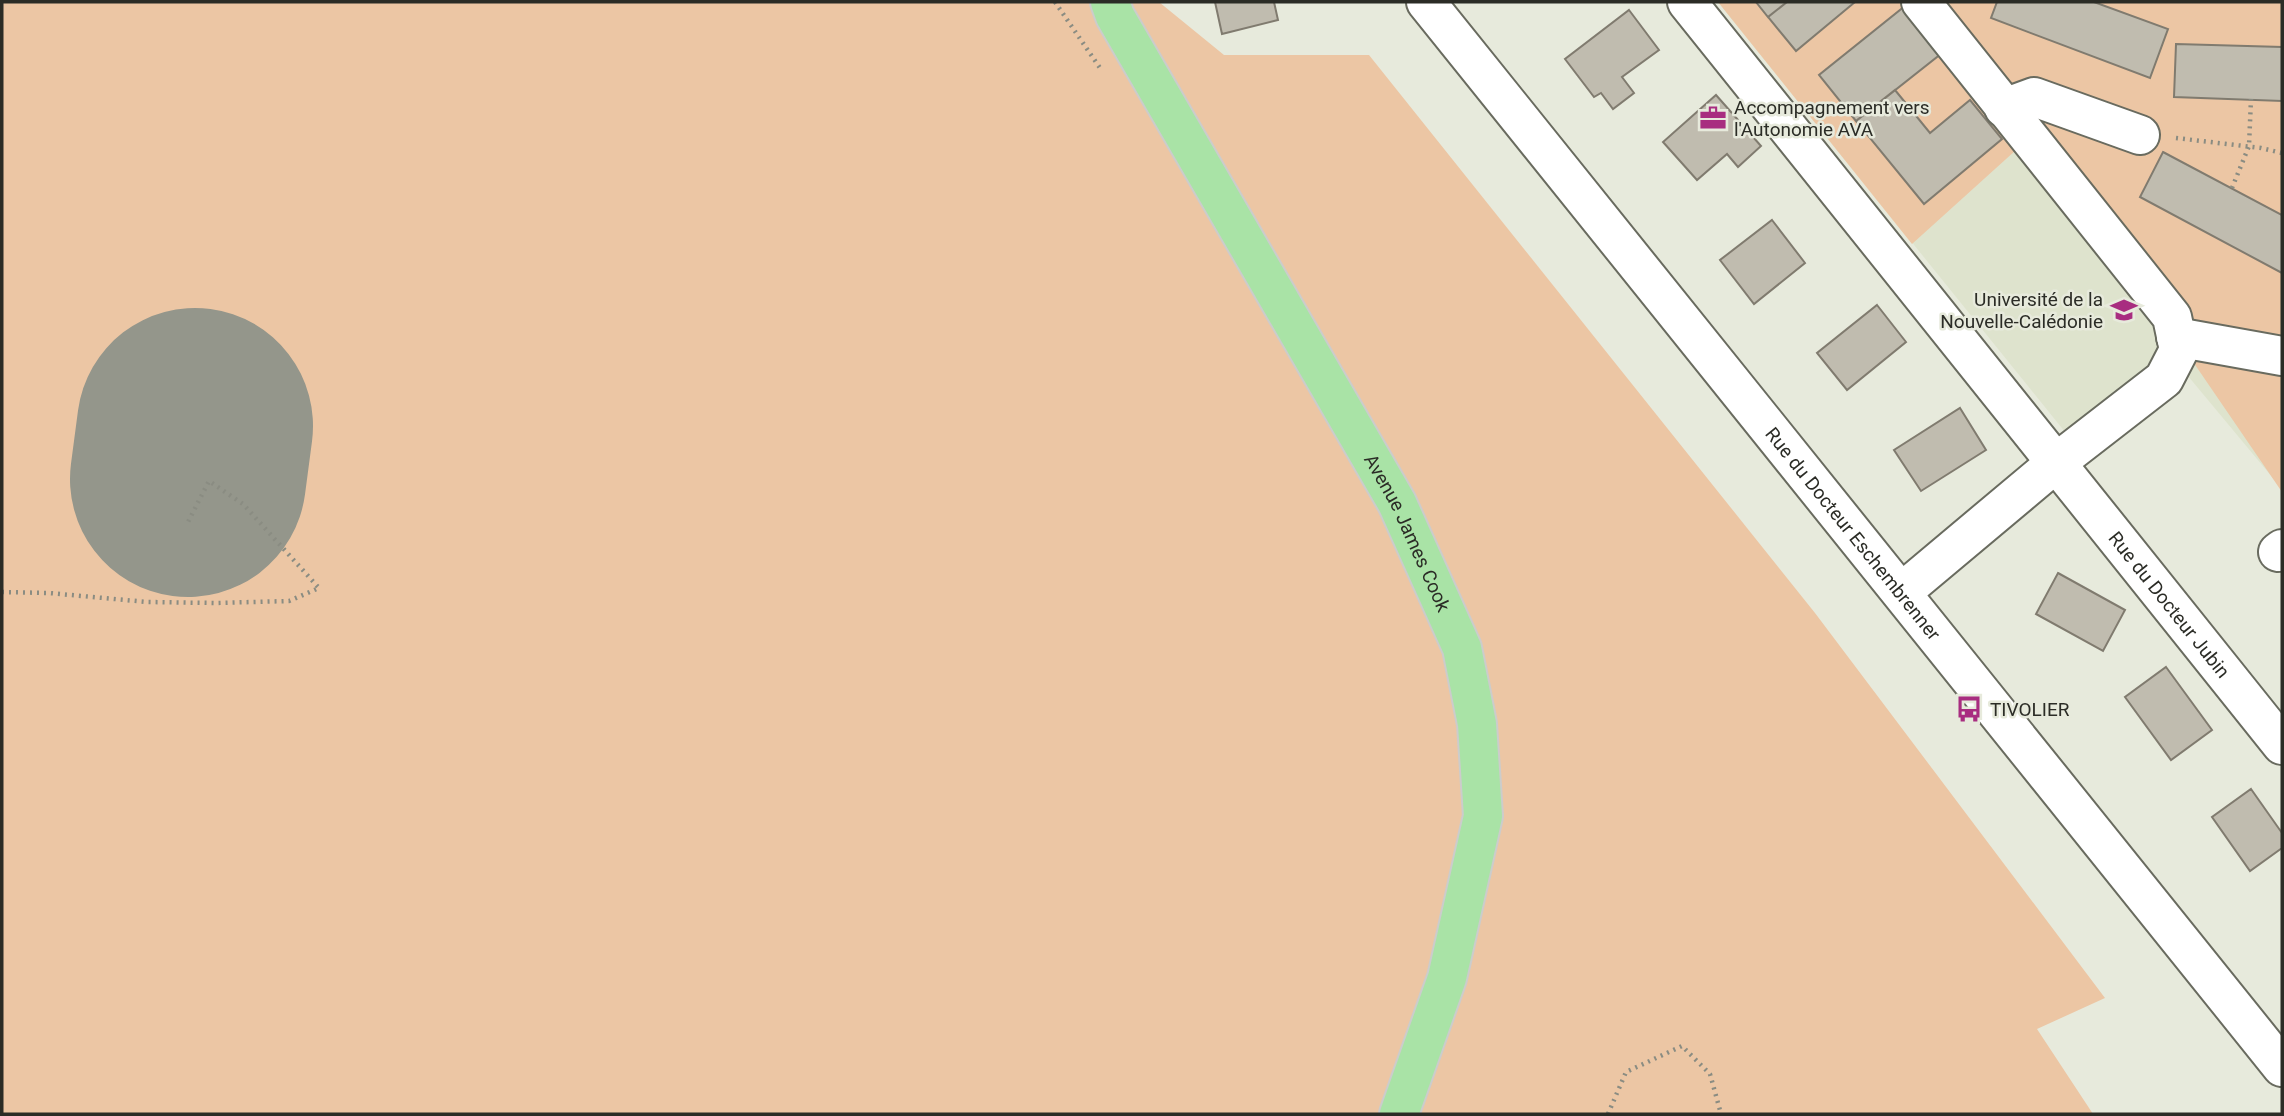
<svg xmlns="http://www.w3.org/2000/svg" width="2284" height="1116" viewBox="0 0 2284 1116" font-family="Roboto,sans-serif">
	<rect width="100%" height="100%" fill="#e7eadc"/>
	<path fill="#dee3cd" d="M 1718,2 L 2282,2 L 2282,489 L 2188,376 L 2086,458 Z"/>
	<path fill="#ecc6a4" d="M 2,2 L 1159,2 L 1224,55 L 1369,55 L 1815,613 L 2105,998 L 2037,1029 L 2093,1114 L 2,1114 Z
		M 1718,2 L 2282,2 L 2282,492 L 2036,132 L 1912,244 Z"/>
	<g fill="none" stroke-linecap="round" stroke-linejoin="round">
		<path stroke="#94968b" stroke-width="236" d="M 188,479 L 195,426"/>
	</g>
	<path fill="#c0bcaf" stroke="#807b6f" stroke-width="2" d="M 1215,2 L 1274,2 L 1278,20 L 1222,34 Z
		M 1756,2 L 1787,2 L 1768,17 Z
		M 1787,2 L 1855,2 L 1796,51 L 1768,17 Z
		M 1997,2 L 2094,2 L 2168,29 L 2150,78 L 1991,18 Z
		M 1905,6 L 1942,53 L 1856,121 L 1819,75 Z
		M 1629,10 L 1659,50 L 1622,77 L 1634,93 L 1613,109 L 1601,93 L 1594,97 L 1565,59 Z
		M 2176,44 L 2282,47 L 2282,101 L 2174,97 Z
		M 1895,90 L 1930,133 L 1970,100 L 2002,139 L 1924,204 L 1856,121 Z
		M 1716,95 L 1761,146 L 1738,167 L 1727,154 L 1697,180 L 1663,142 Z
		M 2163,152 L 2282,215 L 2282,273 L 2140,197 Z
		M 1772,220 L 1805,263 L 1754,304 L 1720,260 Z
		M 1877,305 L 1906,342 L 1847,390 L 1817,353 Z
		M 1960,408 L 1986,450 L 1921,491 L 1894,450 Z
		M 2058,573 L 2125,610 L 2103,651 L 2036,614 Z
		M 2166,667 L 2212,730 L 2171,760 L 2125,697 Z
		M 2251,789 L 2282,833 L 2282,848 L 2250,871 L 2212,817 Z"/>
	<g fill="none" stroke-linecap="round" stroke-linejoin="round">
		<g stroke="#696b5f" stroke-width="42">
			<g id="minor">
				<path id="s1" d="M 1426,2 L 2282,1067"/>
				<path id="s2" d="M 1687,2 L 2282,745"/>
				<path d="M 2004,108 L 2034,97 L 2140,135"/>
				<path d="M 2176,337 L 2282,356"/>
				<path d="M 2278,552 L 2282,549"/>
				<path d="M 1902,592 L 2057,462 L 2164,379 L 2179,350 L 2172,317 L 1921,2"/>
			</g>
		</g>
		<g stroke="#cccccb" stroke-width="42">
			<g id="major">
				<path id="s3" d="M 1110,2 L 1115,16 L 1397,503 L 1462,648 L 1477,724 L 1483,816 L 1447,978 L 1399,1114"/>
			</g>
		</g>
		<path stroke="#8a8c82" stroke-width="4.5" stroke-dasharray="2 5" stroke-linecap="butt" d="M 1055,2 L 1100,68
			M 2176,138 L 2261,148 L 2282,153
			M 2232,188 L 2249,146 L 2251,99
			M 2,592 L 49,593 L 147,602 L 216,603 L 289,601 L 319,588 L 243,504 L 209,481 L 187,524
			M 1608,1114 L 1626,1072 L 1682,1046 L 1710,1074 L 1721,1114"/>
		<use href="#minor" stroke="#fff" stroke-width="38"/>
		<use href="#major" stroke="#a9e3a6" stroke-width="38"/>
	</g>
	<defs>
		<g id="office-bare" transform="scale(2.1)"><path d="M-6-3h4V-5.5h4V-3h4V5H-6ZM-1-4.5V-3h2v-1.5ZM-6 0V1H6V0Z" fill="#a82d80" stroke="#e7eadc" stroke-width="2.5" paint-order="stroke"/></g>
		<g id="university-bare" transform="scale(2.1)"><path d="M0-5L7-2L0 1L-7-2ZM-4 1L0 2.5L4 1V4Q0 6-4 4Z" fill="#a82d80" stroke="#e7eadc" stroke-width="2.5" paint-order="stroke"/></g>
		<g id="bus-bare" transform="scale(2.1)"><path d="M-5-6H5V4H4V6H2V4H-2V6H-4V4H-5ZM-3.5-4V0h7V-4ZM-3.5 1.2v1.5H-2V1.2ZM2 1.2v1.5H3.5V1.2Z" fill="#a82d80" stroke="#e7eadc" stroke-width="2.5" paint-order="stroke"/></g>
	</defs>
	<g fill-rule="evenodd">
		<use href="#office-bare" x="1713" y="118"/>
		<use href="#university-bare" x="2124" y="310"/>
		<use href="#bus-bare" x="1969" y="709"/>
	</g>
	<g text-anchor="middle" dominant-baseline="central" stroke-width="5" stroke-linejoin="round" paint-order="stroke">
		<g font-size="19" fill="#2b2c26" stroke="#e7eadc" text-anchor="start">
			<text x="1734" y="107">Accompagnement vers<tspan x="1734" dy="22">l'Autonomie AVA</tspan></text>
			<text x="2103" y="299" text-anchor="end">Université de la<tspan x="2103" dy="22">Nouvelle-Calédonie</tspan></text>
			<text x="1990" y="709">TIVOLIER</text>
		</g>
		<g font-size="19" fill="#2b2c26" stroke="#e7eadc">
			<text stroke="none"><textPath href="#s3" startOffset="609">Avenue James Cook</textPath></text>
			<text stroke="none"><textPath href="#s1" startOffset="682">Rue du Docteur Eschembrenner</textPath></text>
			<text stroke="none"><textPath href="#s2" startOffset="772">Rue du Docteur Jubin</textPath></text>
		</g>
	</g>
	<rect width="2284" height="1116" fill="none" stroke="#2b2c26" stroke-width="7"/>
</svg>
